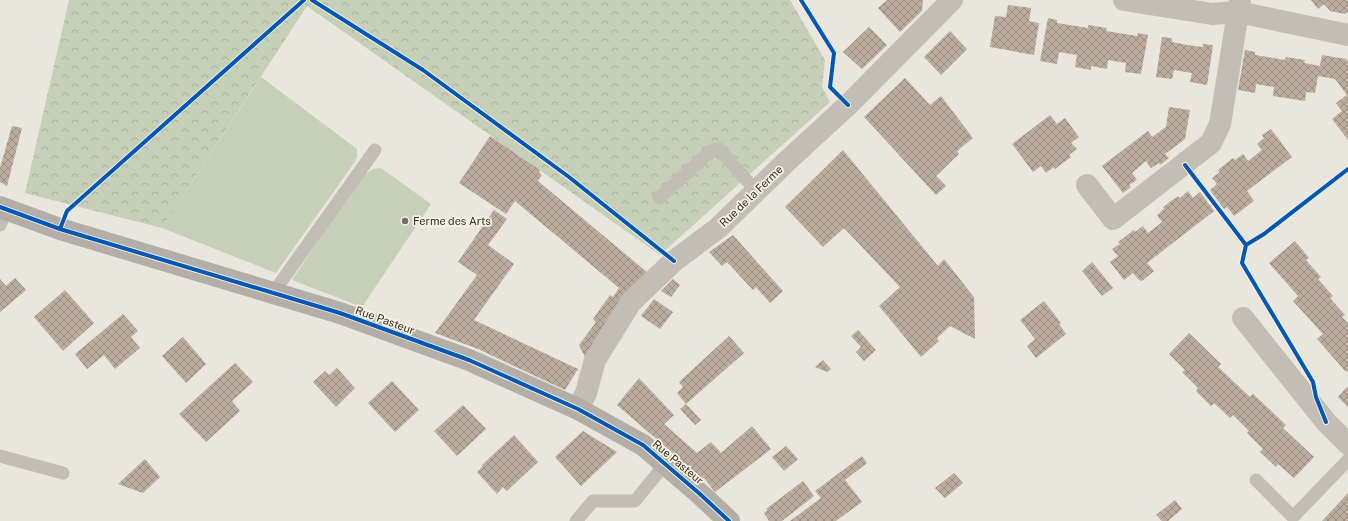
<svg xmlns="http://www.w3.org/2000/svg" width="1348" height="521" viewBox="0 0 1348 521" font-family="'Public Sans',sans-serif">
	<defs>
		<pattern id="park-crowns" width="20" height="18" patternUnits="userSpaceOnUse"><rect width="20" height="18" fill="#c6cfb7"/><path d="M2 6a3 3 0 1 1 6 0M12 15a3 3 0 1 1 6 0" fill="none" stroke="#abb29d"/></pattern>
		<pattern id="building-cross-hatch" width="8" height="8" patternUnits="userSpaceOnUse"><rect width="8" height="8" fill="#bcad9f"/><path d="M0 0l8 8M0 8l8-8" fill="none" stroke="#998d81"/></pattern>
	</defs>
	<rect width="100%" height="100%" fill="#e9e6dd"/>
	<path fill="#c6cfb7" d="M 261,77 L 357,149 L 357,157 L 354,163 L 276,273 L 162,228 Z
		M 381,168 L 431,204 L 362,307 L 292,280 L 361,177 L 373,169 Z"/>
	<path fill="url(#park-crowns)" d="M 69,0 L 790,0 L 825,60 L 822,87 L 830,102 L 660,255 L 307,6 L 162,228 L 25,193 Z"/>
	<path fill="url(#building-cross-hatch)" d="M 887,0 L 923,0 L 922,11 L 900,32 L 878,8 Z
		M 1311,0 L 1348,0 L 1348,12 L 1345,14 L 1330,11 L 1324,4 L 1318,9 Z
		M 1008,5 L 1031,8 L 1029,21 L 1039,23 L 1034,55 L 990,47 L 995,16 L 1006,17 Z
		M 1048,18 L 1057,20 L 1057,23 L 1088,28 L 1088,25 L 1107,28 L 1106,31 L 1137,36 L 1138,33 L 1148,35 L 1141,74 L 1125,72 L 1126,63 L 1108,60 L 1107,69 L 1091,66 L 1091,70 L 1075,67 L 1077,55 L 1059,52 L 1057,64 L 1040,61 Z
		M 869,27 L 887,45 L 862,69 L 843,52 Z
		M 950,31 L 967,49 L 941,75 L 924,57 Z
		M 1162,37 L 1172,38 L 1172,42 L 1187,45 L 1203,47 L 1203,44 L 1213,45 L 1207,85 L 1190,82 L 1192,73 L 1174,70 L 1172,79 L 1156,77 Z
		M 1245,50 L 1255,52 L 1255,55 L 1285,60 L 1286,57 L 1305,60 L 1304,63 L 1320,66 L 1322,55 L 1346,59 L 1348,62 L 1348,140 L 1332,119 L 1342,111 L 1336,103 L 1347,95 L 1335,79 L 1318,76 L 1315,93 L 1306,92 L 1305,101 L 1273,96 L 1274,87 L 1256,84 L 1255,93 L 1238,90 Z
		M 905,78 L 930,105 L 941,96 L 973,138 L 957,151 L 959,154 L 936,176 L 946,186 L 936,195 L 864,117 Z
		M 1169,107 L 1190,110 L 1185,139 L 1165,154 L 1169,158 L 1160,165 L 1159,163 L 1151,168 L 1146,161 L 1132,173 L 1137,180 L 1129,185 L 1131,187 L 1123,193 L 1102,166 L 1148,131 L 1152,137 L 1166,127 Z
		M 1050,115 L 1057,124 L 1065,118 L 1079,137 L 1071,143 L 1077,149 L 1069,155 L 1071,157 L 1055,169 L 1054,167 L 1046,173 L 1041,166 L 1033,172 L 1012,144 Z
		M 12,126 L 22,128 L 7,186 L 0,182 L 0,168 Z
		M 1271,129 L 1292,157 L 1247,191 L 1254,201 L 1234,216 L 1227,207 L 1224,209 L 1210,190 L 1217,184 L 1212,178 L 1220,172 L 1218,170 L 1233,158 L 1235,160 L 1243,154 L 1248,161 L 1262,150 L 1257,144 L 1264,138 L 1262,135 Z
		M 490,136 L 540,170 L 539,172 L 542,175 L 538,181 L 648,273 L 585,357 L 579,345 L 596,322 L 593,319 L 610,295 L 613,297 L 619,288 L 515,201 L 506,214 L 459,183 Z
		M 843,150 L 938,266 L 944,259 L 974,297 L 975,339 L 950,326 L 937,338 L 939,341 L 921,357 L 879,306 L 900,287 L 844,228 L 823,247 L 785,207 Z
		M 1188,191 L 1193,198 L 1200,192 L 1214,211 L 1147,263 L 1154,271 L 1142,281 L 1139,280 L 1133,273 L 1124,280 L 1110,262 L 1118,256 L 1112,249 L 1120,244 L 1118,242 L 1134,230 L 1135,232 L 1143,226 L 1148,233 L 1162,222 L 1157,215 L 1164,209 L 1163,207 L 1178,196 L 1180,198 Z
		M 494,210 L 507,219 L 488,245 L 514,264 L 474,320 L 578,369 L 565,390 L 478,349 L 435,333 L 477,275 L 458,262 Z
		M 733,235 L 783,291 L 770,303 L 756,287 L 753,290 L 727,262 L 722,266 L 709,252 Z
		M 1295,241 L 1309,258 L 1306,260 L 1321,277 L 1318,279 L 1333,296 L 1330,298 L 1345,315 L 1342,317 L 1348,323 L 1348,370 L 1346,372 L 1317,339 L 1323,334 L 1293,301 L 1298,296 L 1269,263 Z
		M 1092,262 L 1113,288 L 1102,296 L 1082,271 Z
		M 15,278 L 26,290 L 0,312 L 0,279 L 6,286 Z
		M 673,279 L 680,285 L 671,297 L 661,291 Z
		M 65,290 L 94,323 L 63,351 L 34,317 Z
		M 654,299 L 673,312 L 660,329 L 641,316 Z
		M 1044,301 L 1061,323 L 1059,324 L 1066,334 L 1036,358 L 1027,346 L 1035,339 L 1020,320 Z
		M 123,314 L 138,331 L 131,337 L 140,348 L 115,369 L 104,355 L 87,369 L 75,354 Z
		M 858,330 L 876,350 L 864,361 L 856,352 L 861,347 L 851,336 Z
		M 1189,333 L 1221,364 L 1218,367 L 1250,397 L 1253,394 L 1286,425 L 1283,428 L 1314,457 L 1294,478 L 1278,464 L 1276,467 L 1260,452 L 1263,449 L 1247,433 L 1249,431 L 1233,415 L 1230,418 L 1214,403 L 1211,406 L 1196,391 L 1198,388 L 1182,372 L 1185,370 L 1169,354 Z
		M 729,336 L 744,353 L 686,404 L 677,393 L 683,387 L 679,382 Z
		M 183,337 L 206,364 L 186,383 L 162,356 Z
		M 823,360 L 831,369 L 827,372 L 815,367 Z
		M 235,363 L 253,382 L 232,401 L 240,411 L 206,442 L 179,414 Z
		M 337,368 L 355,388 L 336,407 L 313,382 L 325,371 L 329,375 Z
		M 639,378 L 674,415 L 664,424 L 697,453 L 711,442 L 721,453 L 752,426 L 771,449 L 715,492 L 704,478 L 701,480 L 697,474 L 617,405 Z
		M 392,381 L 419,410 L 395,432 L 368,403 Z
		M 1347,387 L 1348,389 L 1348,407 L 1338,397 Z
		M 686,404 L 701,420 L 695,425 L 680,409 Z
		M 463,405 L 486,429 L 457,456 L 434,431 Z
		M 583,431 L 617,452 L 581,486 L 555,457 Z
		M 514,435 L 538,462 L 507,491 L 503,487 L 497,494 L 477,472 L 483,466 L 482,465 Z
		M 786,446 L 798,459 L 784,471 L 772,457 Z
		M 862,456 L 867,463 L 845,480 L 862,502 L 836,521 L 790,521 L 821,498 L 815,491 Z
		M 145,459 L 160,477 L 143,493 L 118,484 Z
		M 954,473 L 963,483 L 945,498 L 935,488 Z
		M 803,481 L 814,496 L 782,521 L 769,521 L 764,513 L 768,510 L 766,509 Z
		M 1348,493 L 1348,521 L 1322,521 Z
		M 1175,500 L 1182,509 L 1168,521 L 1162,521 L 1156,515 Z"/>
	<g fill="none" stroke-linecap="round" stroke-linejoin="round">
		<path stroke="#c2beb6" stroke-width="13" d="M 659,198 L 712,150 L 719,149 L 757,192
			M 0,225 L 6,210
			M 273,293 L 375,150
			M 0,456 L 63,473
			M 1256,480 L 1293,517 L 1348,460
			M 576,521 L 593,501 L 635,501 L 665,464"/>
		<path stroke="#c2beb6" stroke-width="22" d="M 1124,0 L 1212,14 L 1238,12 L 1348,35
			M 1087,185 L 1113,219 L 1211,143 L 1220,124 L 1240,0
			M 1243,318 L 1326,422 L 1348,444
			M 578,409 L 586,393 L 595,360 L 631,302 L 674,261 L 718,228 L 785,163 L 848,105 L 952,0"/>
		<path stroke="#b3aea7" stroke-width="22" d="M 0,207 L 60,229 L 340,313 L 469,360 L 578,409 L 643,445 L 700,494 L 729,521"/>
		<g stroke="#f8f2e3" stroke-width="6">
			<path id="cycleway" d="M 312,0 L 423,70 L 569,177 L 674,261
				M 801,0 L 834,53 L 830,87 L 848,105
				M 1185,165 L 1246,245 L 1264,234 L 1348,169
				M 0,207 L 60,229 L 340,313 L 469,360 L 578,409 L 643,445 L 700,494 L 729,521
				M 60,229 L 67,211 L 304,0
				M 1246,245 L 1242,263 L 1313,382 L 1316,397 L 1326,422"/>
		</g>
		<use href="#cycleway" stroke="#0057b8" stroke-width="4"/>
	</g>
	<circle fill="#726d65" stroke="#f8f2e3" stroke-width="1.5" cx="405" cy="221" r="4"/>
	<g text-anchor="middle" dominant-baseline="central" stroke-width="3.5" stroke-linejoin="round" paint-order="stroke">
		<g font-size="11" fill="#322c25" stroke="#f8f2e3">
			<text transform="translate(751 196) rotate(-44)">Rue de la Ferme</text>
			<text transform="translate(385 320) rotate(20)">Rue Pasteur</text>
			<text transform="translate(678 462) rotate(40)">Rue Pasteur</text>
		</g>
		<g font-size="11" fill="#322c25" stroke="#f8f2e3" text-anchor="start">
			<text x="413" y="221">Ferme des Arts</text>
		</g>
	</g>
</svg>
